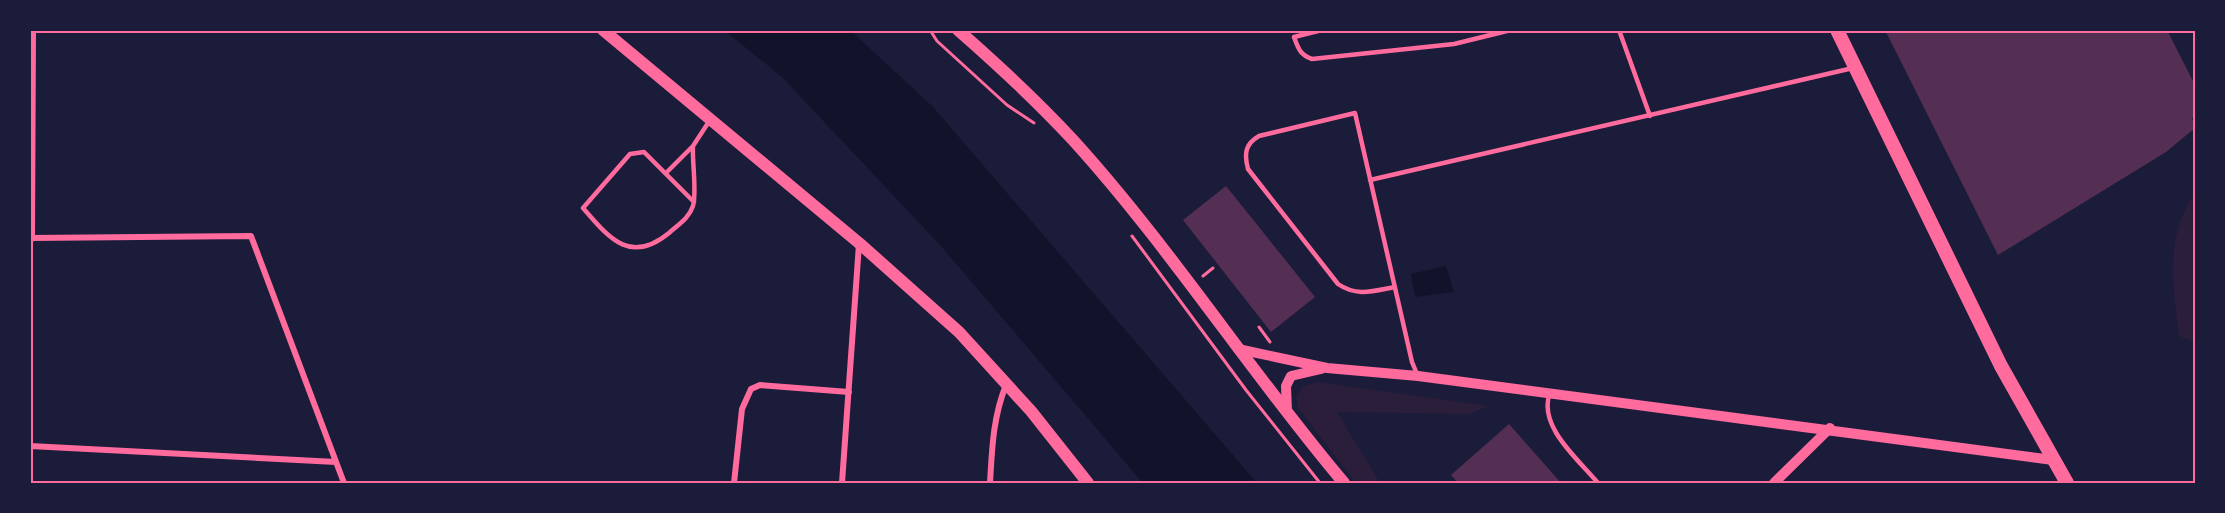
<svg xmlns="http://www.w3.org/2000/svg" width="2225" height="513" viewBox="0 0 2225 513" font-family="Bitter,serif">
	<rect width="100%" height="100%" fill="#1b1b3a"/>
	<path fill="#2a1e3b" d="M 2195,193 L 2195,342 L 2179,336 C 2173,287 2164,236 2195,193 Z
		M 1318,382 L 1488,406 L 1469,414 L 1337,412 L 1380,483 L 1356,483 L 1298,408 L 1296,396 L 1304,386 Z"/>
	<path fill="#12122b" d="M 724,30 L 850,30 L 933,107 L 1257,483 L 1143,483 L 941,246 L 782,77 Z
		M 1446,266 L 1454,292 L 1415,297 L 1411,274 Z"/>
	<path fill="#542f53" d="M 1885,30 L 2167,30 L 2195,85 L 2195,117 L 2192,118 L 2195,128 L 2166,152 L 1998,255 Z
		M 1226,186 L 1315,297 L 1271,332 L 1183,220 Z
		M 1509,424 L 1561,483 L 1458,483 L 1451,475 Z"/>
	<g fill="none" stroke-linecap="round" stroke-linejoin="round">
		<path stroke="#ff6b9d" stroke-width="3" d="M 930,30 L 937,41 L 1007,105 L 1034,123
			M 1132,236 L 1246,390 L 1320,483
			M 1203,276 L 1213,268
			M 1259,327 L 1270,342"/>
		<path stroke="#ff6b9d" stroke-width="4.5" d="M 1322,30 L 1294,37 C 1298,48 1300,55 1312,59 L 1454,44 L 1511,30
			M 1619,30 L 1650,116
			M 693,146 C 692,162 697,192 693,206 C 689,218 679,224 669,233 C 630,265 609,238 583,208 L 630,154 L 644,152 L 694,202
			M 666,173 L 693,146 L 710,120
			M 1370,180 L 1853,68
			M 1395,287 C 1373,291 1357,297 1338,284 L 1248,169 C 1244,154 1245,144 1259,136 L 1355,113 L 1412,362 L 1417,374
			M 1550,393 C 1537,426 1579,460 1598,483"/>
		<path stroke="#ff6b9d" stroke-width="6" d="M 30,238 L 251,236 L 344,483
			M 30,446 L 336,462
			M 734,483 L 742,409 L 751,389 L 760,385 L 849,392
			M 842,483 L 859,244
			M 990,483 C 992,449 993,417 1006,385"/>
		<path stroke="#ff6b9d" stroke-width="10" d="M 30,238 L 31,30
			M 1238,349 L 1327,368 L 1418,376 L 2053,460
			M 1287,412 L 1286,386 L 1291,376 L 1321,369
			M 1774,483 L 1830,428"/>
		<path stroke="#ff6b9d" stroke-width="12" d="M 603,30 L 859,243 L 959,332 L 1031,411 L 1088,483
			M 958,30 C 998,65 1037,101 1073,140 C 1171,248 1250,372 1344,483"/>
		<path stroke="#ff6b9d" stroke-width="14" d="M 1837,30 L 2001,366 L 2067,483"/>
	</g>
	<rect width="2225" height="513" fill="none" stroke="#1b1b3a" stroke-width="63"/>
	<rect x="32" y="32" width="2162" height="450" fill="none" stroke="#ff6b9d" stroke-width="2"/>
</svg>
